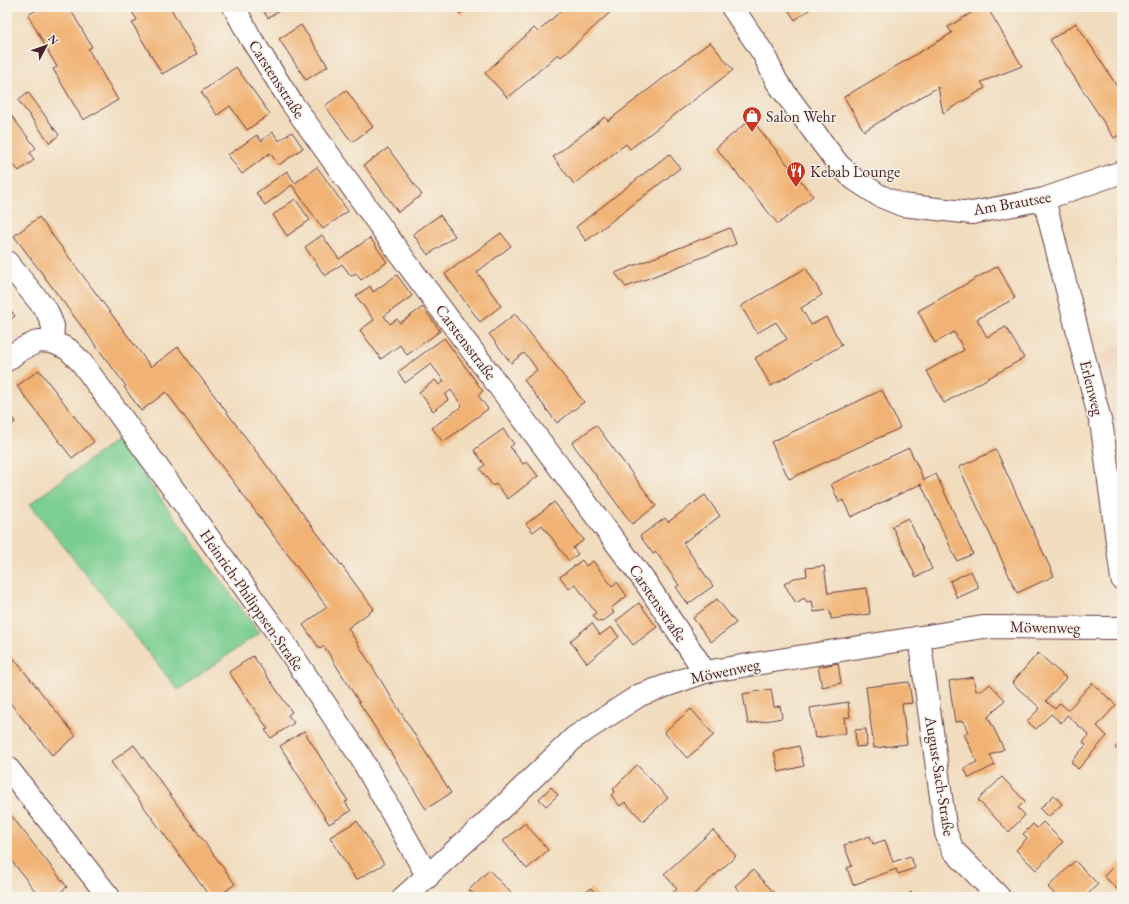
<svg xmlns="http://www.w3.org/2000/svg" width="1129" height="904" viewBox="0 0 1129 904" font-family="'EB Garamond',serif">
	<rect width="100%" height="100%" fill="#f7f3e8"/>
	<filter id="ink" filterUnits="userSpaceOnUse"><feTurbulence type="fractalNoise" baseFrequency=".025" numOctaves="2"/><feDisplacementMap in="SourceGraphic" scale="8" xChannelSelector="R" yChannelSelector="G"/><feConvolveMatrix kernelMatrix="1 2 1 2 8 2 1 2 1" color-interpolation-filters="sRGB"/></filter>
	<filter id="wash" filterUnits="userSpaceOnUse"><feTurbulence type="fractalNoise" baseFrequency=".012" numOctaves="4" result="noise"/><feDisplacementMap in="SourceGraphic" scale="16" xChannelSelector="R" yChannelSelector="G"/><feGaussianBlur stdDeviation="0.9" result="paint"/><feColorMatrix in="noise" values="0 0 0 0 0 0 0 0 0 0 0 0 0 0 0 0 0 1.4 0 .05"/><feComposite in="paint" operator="in"/></filter>
	<g filter="url(#wash)">
		<rect width="100%" height="100%" fill="#f1dcbe"/>
		<path fill="#eed1ba" d="M 1122,344 L 1122,467 L 1099,355 Z"/>
		<path fill="#7ace91" stroke="#62765e" d="M 117,439 L 259,633 L 178,690 L 30,504 Z"/>
		<g id="blocks">
			<path fill="#f1b375" d="M 41,7 L 69,7 L 92,47 L 88,49 L 118,100 L 83,120 L 53,69 L 57,67 L 28,15 Z
				M 129,7 L 170,7 L 197,54 L 162,74 L 132,23 L 137,20 Z
				M 261,7 L 285,7 L 268,18 Z
				M 453,7 L 467,7 L 460,14 Z
				M 565,7 L 616,7 L 561,57 L 558,54 L 508,98 L 485,73 L 534,28 L 538,32 Z
				M 786,7 L 813,7 L 795,20 Z
				M 981,7 L 987,7 L 1022,66 L 981,82 L 985,88 L 943,113 L 938,87 L 864,131 L 844,97 L 952,33 L 948,27 Z
				M 1076,23 L 1122,94 L 1122,133 L 1114,138 L 1050,40 Z
				M 301,25 L 328,66 L 306,80 L 279,39 Z
				M 710,42 L 733,70 L 630,149 L 626,144 L 574,184 L 553,157 L 605,117 L 608,121 Z
				M 236,67 L 270,114 L 247,130 L 230,106 L 217,115 L 201,92 Z
				M 346,90 L 373,127 L 352,142 L 325,106 Z
				M 28,92 L 59,135 L 50,143 L 18,100 Z
				M 7,110 L 36,148 L 30,153 L 34,160 L 19,171 L 13,164 L 7,169 Z
				M 751,119 L 813,196 L 778,224 L 716,148 Z
				M 273,132 L 279,141 L 292,132 L 303,148 L 279,165 L 270,153 L 242,174 L 228,155 L 257,135 L 261,141 Z
				M 388,148 L 422,195 L 398,212 L 364,165 Z
				M 669,154 L 680,168 L 586,241 L 576,227 Z
				M 317,167 L 348,211 L 323,229 L 292,185 L 265,205 L 256,193 L 287,171 L 295,183 Z
				M 295,199 L 310,220 L 287,236 L 273,215 Z
				M 440,215 L 455,236 L 428,255 L 413,234 Z
				M 39,217 L 151,367 L 178,347 L 374,609 L 348,628 L 451,793 L 426,809 L 324,646 L 320,649 L 303,625 L 327,607 L 166,392 L 141,411 L 124,387 L 126,386 L 14,236 Z
				M 730,228 L 736,244 L 626,287 L 615,273 Z
				M 501,233 L 511,246 L 477,272 L 501,306 L 480,322 L 445,274 Z
				M 322,235 L 339,259 L 370,238 L 387,262 L 361,280 L 356,273 L 351,276 L 342,264 L 325,276 L 305,247 Z
				M 998,266 L 1015,298 L 977,319 L 987,337 L 1006,327 L 1024,358 L 944,403 L 927,371 L 964,350 L 954,332 L 935,343 L 918,311 Z
				M 806,268 L 822,295 L 801,308 L 811,325 L 826,317 L 842,345 L 771,386 L 755,358 L 787,339 L 776,322 L 757,333 L 741,306 Z
				M 397,275 L 412,296 L 384,316 L 390,324 L 397,319 L 400,323 L 423,307 L 440,331 L 407,355 L 400,345 L 381,359 L 360,330 L 374,320 L 356,296 L 370,286 L 373,292 Z
				M 7,305 L 15,316 L 7,322 Z
				M 515,314 L 584,402 L 557,423 L 524,380 L 537,370 L 531,361 L 524,353 L 511,363 L 489,334 Z
				M 444,338 L 483,391 L 478,395 L 488,409 L 443,442 L 432,428 L 462,406 L 451,390 L 445,395 L 448,400 L 433,411 L 427,402 L 419,392 L 435,380 L 439,385 L 444,381 L 431,364 L 405,383 L 398,372 Z
				M 39,370 L 94,442 L 72,458 L 17,386 Z
				M 882,390 L 900,428 L 789,479 L 771,442 Z
				M 7,411 L 15,422 L 7,428 Z
				M 596,425 L 656,506 L 632,524 L 572,443 Z
				M 503,429 L 514,444 L 510,447 L 523,464 L 527,462 L 538,476 L 508,499 L 496,484 L 493,486 L 480,469 L 485,465 L 474,450 Z
				M 909,448 L 924,480 L 936,474 L 973,554 L 957,561 L 921,484 L 851,517 L 843,500 L 839,502 L 831,484 Z
				M 996,450 L 1054,576 L 1017,593 L 959,467 Z
				M 705,495 L 720,516 L 683,543 L 713,586 L 688,604 L 676,587 L 679,585 L 656,552 L 653,554 L 640,536 L 665,518 L 668,522 Z
				M 554,502 L 584,540 L 573,548 L 578,554 L 569,561 L 542,525 L 533,532 L 526,524 Z
				M 908,518 L 932,569 L 916,577 L 892,526 Z
				M 582,560 L 586,566 L 593,561 L 612,586 L 617,582 L 627,596 L 611,608 L 614,613 L 602,622 L 597,621 L 593,615 L 596,613 L 575,584 L 569,589 L 560,577 Z
				M 824,566 L 828,593 L 867,588 L 870,614 L 831,619 L 830,610 L 814,612 L 812,601 L 807,602 L 804,598 L 796,603 L 784,584 L 794,578 L 807,576 L 806,568 Z
				M 971,571 L 979,588 L 957,598 L 950,581 Z
				M 717,599 L 736,623 L 711,642 L 693,618 Z
				M 639,603 L 657,627 L 633,645 L 616,621 Z
				M 592,623 L 600,635 L 611,627 L 619,637 L 587,663 L 570,641 Z
				M 7,650 L 76,736 L 52,755 L 7,699 Z
				M 1038,653 L 1066,678 L 1046,701 L 1055,709 L 1060,703 L 1068,710 L 1092,683 L 1116,705 L 1097,726 L 1107,736 L 1078,769 L 1071,762 L 1086,745 L 1083,742 L 1089,735 L 1067,715 L 1061,723 L 1051,714 L 1036,729 L 1027,721 L 1040,708 L 1012,683 Z
				M 253,656 L 292,712 L 288,715 L 294,723 L 271,738 L 265,730 L 268,729 L 229,672 Z
				M 838,663 L 841,683 L 822,687 L 818,667 Z
				M 973,677 L 976,691 L 984,689 L 990,684 L 1005,700 L 988,717 L 1004,749 L 990,755 L 995,765 L 969,778 L 964,768 L 977,762 L 964,734 L 968,732 L 963,721 L 955,722 L 949,681 Z
				M 909,682 L 912,703 L 902,704 L 907,744 L 874,748 L 866,687 Z
				M 771,689 L 774,707 L 780,706 L 782,718 L 748,724 L 743,694 Z
				M 848,702 L 850,717 L 844,718 L 846,733 L 815,738 L 810,708 Z
				M 691,709 L 714,735 L 687,758 L 664,732 Z
				M 866,729 L 867,746 L 856,747 L 855,730 Z
				M 304,731 L 348,801 L 345,802 L 351,811 L 329,824 L 280,746 Z
				M 1122,740 L 1122,754 L 1115,748 Z
				M 134,745 L 235,884 L 218,897 L 210,897 L 111,762 Z
				M 799,746 L 804,766 L 779,772 L 774,752 Z
				M 637,765 L 668,798 L 643,821 L 625,802 L 620,806 L 611,795 L 615,791 L 613,789 Z
				M 1002,777 L 1025,801 L 1018,808 L 1025,815 L 1009,832 L 978,800 Z
				M 551,787 L 558,795 L 546,806 L 539,799 Z
				M 1054,795 L 1062,804 L 1048,817 L 1040,809 Z
				M 7,810 L 67,887 L 54,897 L 40,897 L 7,855 Z
				M 357,821 L 384,864 L 356,880 L 330,837 Z
				M 1043,822 L 1063,842 L 1036,870 L 1016,850 L 1027,838 L 1023,834 L 1033,824 L 1037,828 Z
				M 525,823 L 548,850 L 527,869 L 503,841 Z
				M 713,830 L 736,856 L 691,897 L 668,897 L 677,889 L 664,874 Z
				M 870,836 L 873,844 L 885,840 L 893,862 L 910,856 L 915,868 L 898,874 L 896,869 L 853,885 L 847,868 L 852,866 L 844,845 Z
				M 1075,861 L 1098,884 L 1085,897 L 1057,897 L 1048,887 Z
				M 1118,862 L 1122,866 L 1122,889 L 1120,892 L 1104,876 Z
				M 489,870 L 515,897 L 477,897 L 469,890 Z
				M 753,870 L 778,897 L 745,897 L 735,886 Z
				M 591,888 L 599,897 L 581,897 Z
				M 930,891 L 936,897 L 923,897 Z
				M 911,892 L 915,897 L 906,897 Z"/>
		</g>
	</g>
	<g filter="url(#ink)">
		<use href="#blocks" fill-opacity="0" stroke="#633b41" stroke-width="1"/>
		<g fill="none" stroke-linecap="round" stroke-linejoin="round">
			<g stroke="#633b41" stroke-width="24">
				<path id="minor" d="M 234,7 L 250,37 L 291,102 L 406,262 L 646,583 L 705,672
					M 732,7 L 763,53 L 777,82 L 838,164 L 854,179 L 880,196 L 902,205 L 972,213 L 1044,199 L 1122,172
					M 1044,199 L 1102,428 L 1122,579
					M 7,262 L 47,311 L 53,326 L 52,342
					M 7,360 L 20,350 L 39,341 L 52,342 L 68,349 L 82,363 L 274,628 L 360,756 L 428,877
					M 919,637 L 946,833 L 953,850 L 999,897
					M 7,767 L 109,897
					M 404,897 L 487,822 L 575,737 L 640,695 L 705,672 L 983,627 L 1122,628"/>
			</g>
			<use href="#minor" stroke="#fff" stroke-width="22"/>
		</g>
	</g>
	<defs>
		<g id="shop-pin" transform="scale(1)"><path d="M0 17L-7.5 6A9.5 9.5 0 1 1 7.5 6Z" fill="#c8321e" stroke="#f7f3e8"/><path d="M-5-2.5h2.3a2.7 3.5 0 0 1 5.4 0H5L5.5 6h-11ZM-1.5-2.5h3a1.5 2.3 0 0 0-3 0Z" fill="#fff"/></g>
		<g id="restaurant-pin" transform="scale(1)"><path d="M0 17L-7.5 6A9.5 9.5 0 1 1 7.5 6Z" fill="#c8321e" stroke="#f7f3e8"/><path d="M-5-6h1v4h1v-4h1v4h1v-4h1v5L-1.5 .5V6h-2V.5L-5-1ZM5-6V6H3V1.5H1.5Q1.5-4 5-6Z" fill="#fff"/></g>
	</defs>
	<g fill-rule="evenodd">
		<use href="#shop-pin" x="752" y="116"/>
		<use href="#restaurant-pin" x="796" y="171"/>
	</g>
	<g text-anchor="middle" dominant-baseline="central" stroke-width="3" stroke-linejoin="round" paint-order="stroke">
		<g font-size="16" fill="#4a1f2b" stroke="#f7f3e8">
			<text transform="translate(277 79) rotate(57)">Carstensstraße</text>
			<text transform="translate(1012 203) rotate(-10)">Am Brautsee</text>
			<text transform="translate(466 342) rotate(53)">Carstensstraße</text>
			<text transform="translate(1092 388) rotate(76)">Erlenweg</text>
			<text transform="translate(252 600) rotate(55)">Heinrich-Philippsen-Straße</text>
			<text transform="translate(658 603) rotate(56)">Carstensstraße</text>
			<text transform="translate(1045 627) rotate(1)">Möwenweg</text>
			<text transform="translate(725 671) rotate(-12)">Möwenweg</text>
			<text transform="translate(940 776) rotate(81)">August-Sach-Straße</text>
		</g>
		<g font-size="16" fill="#4a1f2b" stroke="#f7f3e8" text-anchor="start">
			<text x="766" y="116">Salon Wehr</text>
			<text x="810" y="171">Kebab Lounge</text>
		</g>
	</g>
	<rect width="1129" height="904" fill="none" stroke="#f7f3e8" stroke-width="24"/>
	<g transform="translate(46 46) rotate(49)" stroke="#f7f3e8" stroke-width="3" paint-order="stroke">
	<path d="M0-3L7 15L0 10L-7 15Z" fill="#4a1f2b"/>
	<text y="-6" font-size="11" font-weight="bold" text-anchor="middle" fill="#4a1f2b">N</text>
	</g>
</svg>
